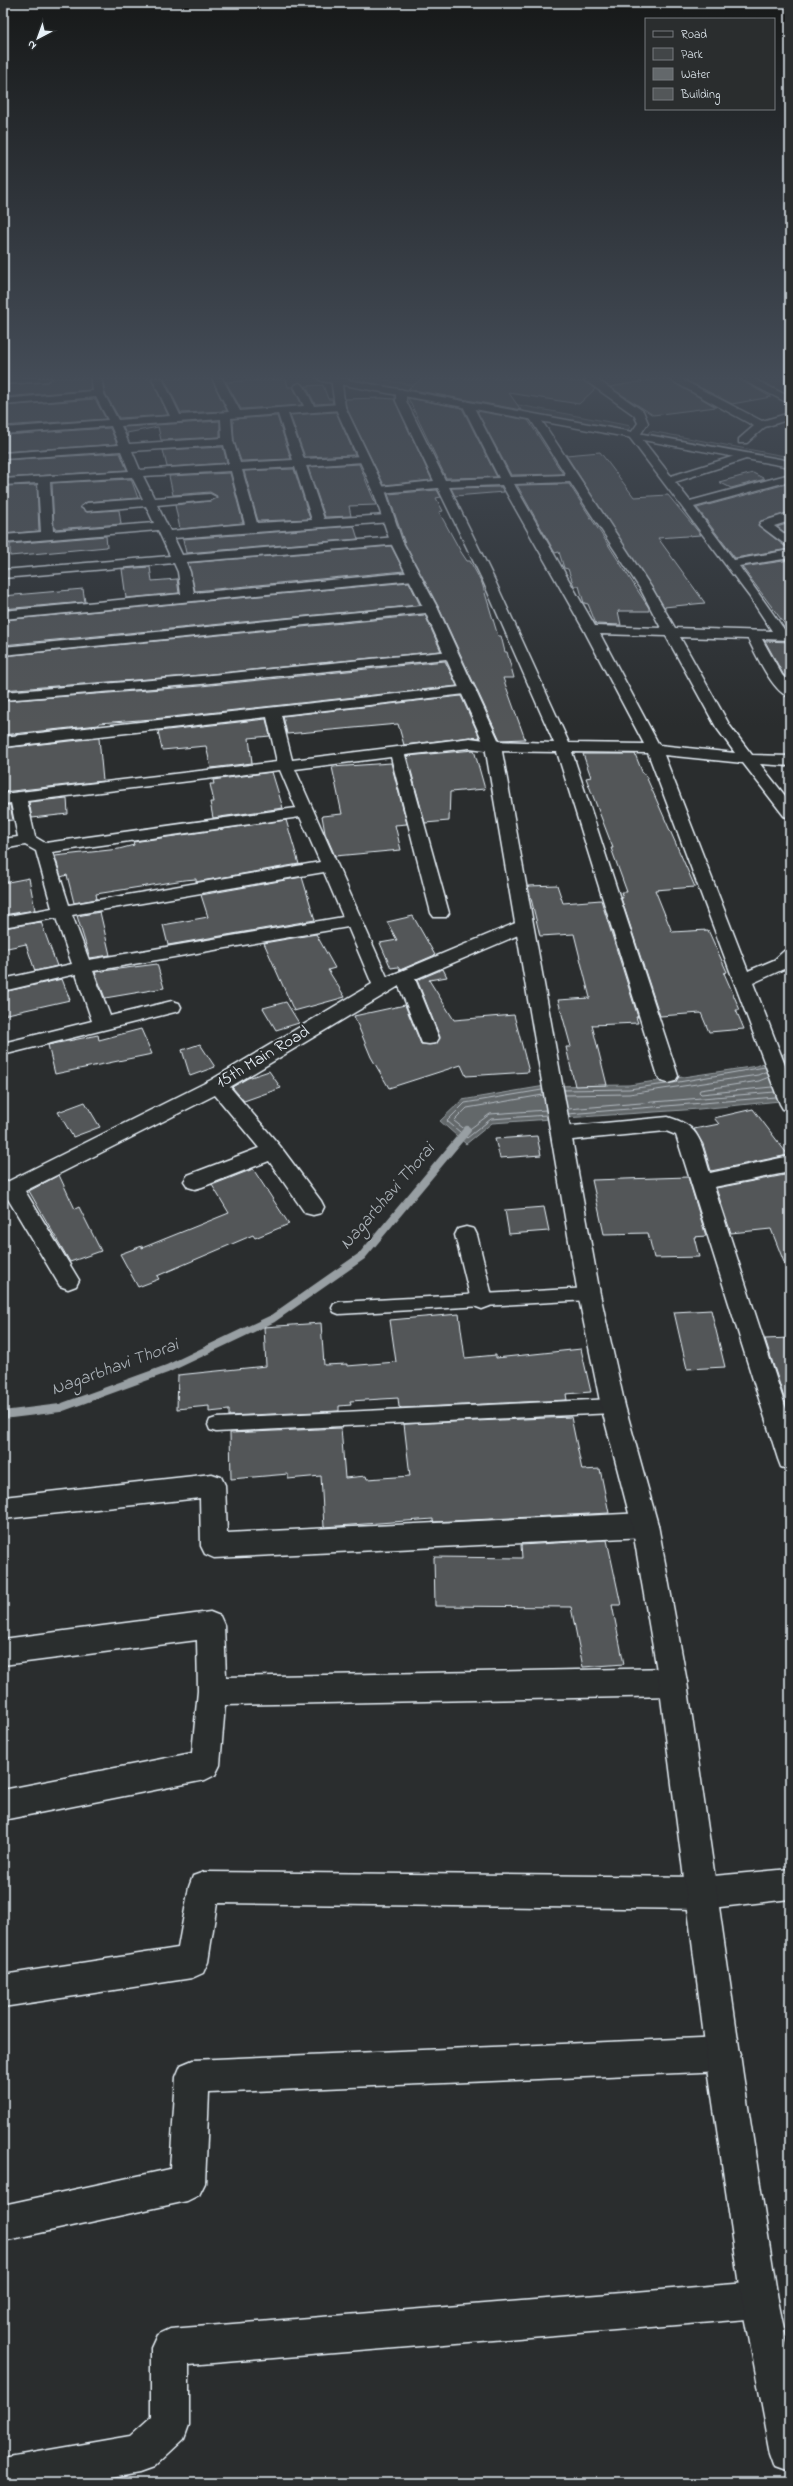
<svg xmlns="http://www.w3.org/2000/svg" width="793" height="2486" viewBox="0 0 793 2486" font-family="'Indie Flower',sans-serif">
	<rect width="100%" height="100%" fill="#2a2d2e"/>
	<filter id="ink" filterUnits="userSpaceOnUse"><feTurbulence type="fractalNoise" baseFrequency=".025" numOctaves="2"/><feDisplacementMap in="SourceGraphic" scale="8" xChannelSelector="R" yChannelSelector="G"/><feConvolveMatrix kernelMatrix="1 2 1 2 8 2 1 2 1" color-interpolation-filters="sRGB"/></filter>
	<g filter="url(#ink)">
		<path fill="#424648" stroke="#959ca0" d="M 339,378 L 374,378 L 631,426 L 626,432 Z
			M 650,431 L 790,457 L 790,462 L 647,435 Z"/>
		<path fill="#63686b" stroke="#989fa3" d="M 790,1051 L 790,1100 L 699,1109 L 492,1123 L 466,1144 L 440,1121 L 462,1100 L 545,1086 L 629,1085 L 757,1066 Z"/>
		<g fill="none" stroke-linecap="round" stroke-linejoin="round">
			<path stroke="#b3bac0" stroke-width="1" d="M 769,1077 L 759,1081 L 700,1090 L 699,1092 L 701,1094 L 772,1087
				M 673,1083 L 765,1067
				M 542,1090 L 465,1103 L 447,1121 L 467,1138 L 491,1119 L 547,1115
				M 564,1090 L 629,1089 L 666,1084
				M 543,1095 L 467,1108 L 454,1121 L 467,1131 L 490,1114 L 546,1110
				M 565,1095 L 629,1094 L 758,1075 L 767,1071
				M 568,1109 L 775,1092
				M 568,1114 L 776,1097"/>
			<path stroke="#989fa3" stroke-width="8" d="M 3,1415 L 60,1408 L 167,1369 L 272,1319 L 362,1256 L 467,1130"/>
		</g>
		<path fill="#535759" stroke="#e8f1f8" d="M 53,378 L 90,378 L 91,390 L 3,397 L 3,385 L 47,382 Z
			M 102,378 L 151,378 L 168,415 L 119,418 L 105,393 Z
			M 164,378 L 211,378 L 227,411 L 181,413 Z
			M 423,378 L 550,378 L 577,382 L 585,381 L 595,389 L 579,404 L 509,393 L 521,410 L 408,389 Z
			M 662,378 L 666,378 L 716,407 L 653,415 L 610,387 Z
			M 682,378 L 737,378 L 771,397 L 732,404 Z
			M 286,379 L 288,387 L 293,387 L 302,405 L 241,409 L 226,382 Z
			M 323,385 L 328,399 L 332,399 L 333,403 L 315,404 L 306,386 Z
			M 381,398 L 394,399 L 432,480 L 384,485 L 346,407 L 345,399 Z
			M 408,398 L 462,408 L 497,477 L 446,478 Z
			M 95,399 L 106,419 L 3,426 L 3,406 Z
			M 477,411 L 528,420 L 563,474 L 511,475 Z
			M 336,412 L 355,455 L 305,457 L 290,415 Z
			M 277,416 L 291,459 L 241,461 L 234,441 L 233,419 Z
			M 220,421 L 220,437 L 161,440 L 158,427 L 127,433 L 128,439 L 123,427 Z
			M 110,428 L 117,444 L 3,452 L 3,435 Z
			M 223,447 L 227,463 L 167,467 L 163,450 Z
			M 600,452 L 634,497 L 668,495 L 701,535 L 658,538 L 705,603 L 664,607 L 566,455 Z
			M 120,453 L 127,470 L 3,478 L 3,460 Z
			M 359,464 L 376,505 L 349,506 L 351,516 L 325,517 L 308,467 Z
			M 294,469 L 310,519 L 258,521 L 244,471 Z
			M 230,473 L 243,523 L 180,529 L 175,505 L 210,501 L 217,496 L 210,492 L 173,495 L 169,476 Z
			M 753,473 L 765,479 L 731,488 L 719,482 Z
			M 131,479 L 138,498 L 87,502 L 80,507 L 87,512 L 119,510 L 121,524 L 54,529 L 52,483 Z
			M 790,483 L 790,512 L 761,521 L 758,525 L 788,549 L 735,558 L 697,508 Z
			M 569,484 L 649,608 L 649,611 L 618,611 L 621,625 L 596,624 L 588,604 L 584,603 L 579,586 L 574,586 L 568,569 L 564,568 L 559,552 L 555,553 L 517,485 Z
			M 37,485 L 39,531 L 3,534 L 3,486 Z
			M 501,487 L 504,492 L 455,496 L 451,488 Z
			M 437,490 L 441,497 L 436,498 L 443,511 L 439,512 L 461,552 L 467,561 L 470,561 L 482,583 L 498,636 L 501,636 L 505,652 L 507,652 L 514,678 L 503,678 L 525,739 L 500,740 L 439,608 L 405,544 L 388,494 Z
			M 790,523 L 790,536 L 777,527 Z
			M 354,526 L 358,539 L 186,553 L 183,539 Z
			M 106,536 L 107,547 L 10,556 L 10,544 Z
			M 391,546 L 404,571 L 195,591 L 188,563 Z
			M 790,560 L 790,630 L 789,630 L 742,567 Z
			M 150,567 L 152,581 L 177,579 L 179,593 L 126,598 L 122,569 Z
			M 409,582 L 420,605 L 3,645 L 3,620 Z
			M 83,589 L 85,602 L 3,609 L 3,596 Z
			M 425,615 L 441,651 L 201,675 L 3,690 L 3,656 Z
			M 765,641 L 790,642 L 790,682 L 783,674 Z
			M 445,661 L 457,686 L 153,719 L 99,723 L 99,725 L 3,735 L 3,701 L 201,686 Z
			M 461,696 L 480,738 L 470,737 L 404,745 L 398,724 L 287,734 L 283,716 Z
			M 266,719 L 270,736 L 249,738 L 252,763 L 211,768 L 206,746 L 162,750 L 158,731 Z
			M 99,738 L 103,781 L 3,792 L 3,748 Z
			M 474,750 L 485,789 L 450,792 L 449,821 L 425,823 L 407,756 Z
			M 583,754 L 635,754 L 643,774 L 645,774 L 695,887 L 655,890 L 672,932 L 708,930 L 727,972 L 724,973 L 740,1010 L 736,1010 L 744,1029 L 709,1032 L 701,1013 L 660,1016 L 621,898 L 623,898 L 621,892 L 627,892 L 611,848 L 613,848 L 586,778 L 591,777 Z
			M 391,763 L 407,824 L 395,825 L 401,850 L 335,856 L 325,833 L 322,816 L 342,814 L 332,767 Z
			M 272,772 L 283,808 L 213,818 L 210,802 L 214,802 L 210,784 L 214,784 L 213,780 Z
			M 67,798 L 68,814 L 32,818 L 29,802 Z
			M 3,805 L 10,805 L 13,820 L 3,821 Z
			M 286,820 L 299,864 L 196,882 L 196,879 L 184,880 L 96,894 L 97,899 L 74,903 L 67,875 L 61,877 L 55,856 L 119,849 L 134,845 L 133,842 Z
			M 302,877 L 315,920 L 168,945 L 163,925 L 208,917 L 201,895 Z
			M 29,878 L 35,910 L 3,915 L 3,883 Z
			M 557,885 L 563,903 L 601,900 L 638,1017 L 636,1017 L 638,1023 L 592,1025 L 607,1085 L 575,1086 L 566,1047 L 571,1047 L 558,1000 L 590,998 L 574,934 L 540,936 L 528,886 Z
			M 100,912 L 110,955 L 90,958 L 77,916 Z
			M 413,916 L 435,955 L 400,970 L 398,967 L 391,968 L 380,943 L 397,940 L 387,922 Z
			M 41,922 L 57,966 L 35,971 L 26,944 L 3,949 L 3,928 Z
			M 316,934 L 335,968 L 328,970 L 345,997 L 294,1011 L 264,943 Z
			M 157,964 L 164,988 L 105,998 L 95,972 Z
			M 443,969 L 447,977 L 429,980 L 454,1020 L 514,1015 L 529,1072 L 466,1076 L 461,1065 L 389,1088 L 371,1057 L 354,1016 L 405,1005 L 421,1044 L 436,1044 L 440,1037 L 417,980 Z
			M 62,979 L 70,1000 L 3,1015 L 3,992 Z
			M 286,1002 L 299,1023 L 276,1030 L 263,1008 Z
			M 141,1029 L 152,1054 L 55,1074 L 48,1045 L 98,1035 L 99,1040 Z
			M 200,1044 L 215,1067 L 190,1076 L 182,1050 Z
			M 269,1071 L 281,1088 L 244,1101 L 232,1087 L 248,1078 Z
			M 85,1102 L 100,1127 L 73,1137 L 58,1112 Z
			M 753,1109 L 788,1155 L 711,1171 L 703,1144 L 694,1129 L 719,1124 L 714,1118 Z
			M 537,1136 L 541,1155 L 500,1158 L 495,1139 Z
			M 253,1169 L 289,1224 L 255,1238 L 253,1235 L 157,1276 L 159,1279 L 138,1287 L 120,1254 L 142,1246 L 142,1248 L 229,1213 L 212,1185 Z
			M 790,1174 L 790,1275 L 789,1275 L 771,1229 L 731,1233 L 716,1188 Z
			M 59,1175 L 75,1209 L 79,1207 L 101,1251 L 70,1262 L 29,1191 Z
			M 688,1177 L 706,1236 L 694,1237 L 699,1257 L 654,1258 L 648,1233 L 604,1234 L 592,1180 Z
			M 544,1207 L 549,1231 L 509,1234 L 505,1210 Z
			M 711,1310 L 725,1367 L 687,1369 L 674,1312 Z
			M 459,1314 L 465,1358 L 496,1355 L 496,1358 L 581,1349 L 591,1392 L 566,1394 L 567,1400 L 402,1408 L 399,1407 L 398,1398 L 350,1401 L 351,1405 L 339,1406 L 339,1411 L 229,1416 L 229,1410 L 209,1412 L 209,1406 L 177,1409 L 178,1375 L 266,1366 L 264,1327 L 321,1323 L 324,1365 L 347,1364 L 347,1366 L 396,1362 L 390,1320 Z
			M 790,1338 L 790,1416 L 765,1339 Z
			M 571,1417 L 582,1470 L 600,1469 L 609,1513 L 433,1522 L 433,1519 L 324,1527 L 321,1476 L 288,1479 L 288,1474 L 231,1479 L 230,1433 L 341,1428 L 345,1478 L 366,1476 L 367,1479 L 410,1476 L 404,1424 Z
			M 607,1540 L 621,1605 L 612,1605 L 624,1664 L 583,1667 L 571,1607 L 435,1606 L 434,1557 L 522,1558 L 521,1545 Z"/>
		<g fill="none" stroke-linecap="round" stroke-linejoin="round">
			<g stroke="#e8f1f8" stroke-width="3">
				<path id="service" d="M 589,1288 L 594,1290 L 596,1294 L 594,1298 L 589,1300 L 339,1314 L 334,1312 L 332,1308 L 334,1304 L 339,1302 Z
					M 613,1399 L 618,1401 L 621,1406 L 618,1411 L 613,1413 L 216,1432 L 210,1430 L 208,1425 L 210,1420 L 216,1418 Z"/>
			</g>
			<g stroke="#e8f1f8" stroke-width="3">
				<path id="minor" d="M 3,378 L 52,378 L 47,381 L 3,384 Z
					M 91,378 L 101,378 L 104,394 L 118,420 L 170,416 L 152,378 L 162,378 L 180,415 L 229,412 L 212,378 L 222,378 L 240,411 L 304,406 L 294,386 L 299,383 L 304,386 L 314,406 L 340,404 L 345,407 L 340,410 L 288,414 L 304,459 L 363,456 L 369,459 L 363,462 L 306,466 L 324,519 L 387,515 L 393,519 L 391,522 L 174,538 L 182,555 L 396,537 L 400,538 L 402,541 L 400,544 L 186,562 L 190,572 L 194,593 L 414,572 L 420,576 L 414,580 L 3,619 L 3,611 L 181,594 L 178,572 L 174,563 L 3,578 L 3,570 L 170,556 L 158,530 L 3,543 L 3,535 L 41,532 L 38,483 L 3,485 L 3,479 L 129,471 L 121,451 L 3,459 L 3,453 L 119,445 L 111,426 L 3,434 L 3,428 L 108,420 L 96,397 L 3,405 L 3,399 L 93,391 ZM 278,414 L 293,460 L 240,463 L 233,441 L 231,418 ZM 221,419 L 222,438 L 129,444 L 121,426 ZM 224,445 L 229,464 L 140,470 L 132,451 ZM 295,467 L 312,520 L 257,523 L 242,470 ZM 231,471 L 245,524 L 170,531 L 157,505 L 210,500 L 216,497 L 210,494 L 154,498 L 143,476 ZM 132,477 L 143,499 L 87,503 L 81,507 L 87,511 L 146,506 L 154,523 L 53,531 L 50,482 Z
					M 667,378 L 679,378 L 762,421 L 790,413 L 790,419 L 765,427 L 747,443 L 739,443 L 739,439 L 754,426 Z
					M 739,378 L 752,378 L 790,397 L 790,404 Z
					M 401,389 L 406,392 L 406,401 L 445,480 L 499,478 L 462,404 L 467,401 L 472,404 L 510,477 L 566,475 L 529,417 L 530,415 L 538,415 L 653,590 L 675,628 L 772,631 L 749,596 L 630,438 L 630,434 L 638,434 L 671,476 L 741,454 L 749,454 L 749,458 L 675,482 L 690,501 L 790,474 L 790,481 L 694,507 L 734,560 L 790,550 L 790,558 L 739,566 L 786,632 L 790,632 L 790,640 L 762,639 L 782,675 L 790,684 L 790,697 C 773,693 756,654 748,639 L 680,637 L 730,726 L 752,755 L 790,756 L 790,766 L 760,764 L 790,802 L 790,818 L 784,816 L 743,763 L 664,755 L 748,971 L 774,960 L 784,951 L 790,949 L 790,965 L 786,968 L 753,983 L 790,1078 L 790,1111 L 783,1109 L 780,1104 L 648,753 L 572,752 L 678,1076 L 675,1081 L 668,1083 L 661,1081 L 658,1076 L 557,752 L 493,751 L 470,748 L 405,755 L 449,913 L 446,917 L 434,917 L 431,913 L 391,757 L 295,769 L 387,977 L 518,922 L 530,922 L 533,926 L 530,930 L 415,979 L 439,1038 L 436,1043 L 429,1044 L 422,1043 L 399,986 L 230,1087 L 280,1146 L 321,1201 L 324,1207 L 321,1213 L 313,1215 L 305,1213 L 269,1161 L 202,1187 L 195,1189 L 188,1187 L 184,1181 L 188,1175 L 259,1148 L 215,1095 L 25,1191 L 79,1280 L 76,1286 L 68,1289 L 60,1286 L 8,1199 L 3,1201 L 3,1184 L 211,1080 L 372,984 L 348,927 L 93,971 L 110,1016 L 172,1001 L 179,1003 L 181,1007 L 179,1011 L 3,1055 L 3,1043 L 92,1021 L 76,974 L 3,991 L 3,979 L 72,964 L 56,918 L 3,927 L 3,917 L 52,908 L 36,851 L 25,845 L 3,849 L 3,839 L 18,837 L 11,803 L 3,804 L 3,794 L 277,762 L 267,717 L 3,747 L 3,737 L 469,686 L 474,687 L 476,690 L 474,693 L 281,715 L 292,760 L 470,738 L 493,741 L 554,743 L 483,581 L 438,488 L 379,493 L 373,490 L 379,487 L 434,481 L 396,401 L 396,392 ZM 570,482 L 641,590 L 661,628 L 595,626 L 514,484 ZM 502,485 L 584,630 L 644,744 L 569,743 L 495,581 L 449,487 ZM 600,634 L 666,636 L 716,727 L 735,753 L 659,745 ZM 280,770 L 296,808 L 45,843 L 35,837 L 27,801 ZM 300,817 L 320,862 L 69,905 L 52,852 ZM 324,872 L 343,917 L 89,960 L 72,915 Z
					M 790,513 L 790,521 L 774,526 L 790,538 L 790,548 L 759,525 L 761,522 Z
					M 431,605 L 436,606 L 438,609 L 436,612 L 3,655 L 3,647 Z
					M 451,651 L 458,655 L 456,658 L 201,684 L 3,700 L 3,692 L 201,676 Z
					M 668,1117 C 702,1127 700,1142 710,1173 L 790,1156 L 790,1172 L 714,1187 L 790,1421 L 790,1470 L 781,1467 L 778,1459 L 676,1135 L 666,1131 L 562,1141 L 555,1139 L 552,1134 L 555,1129 L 562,1127 Z
					M 466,1227 L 474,1229 L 477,1235 L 493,1300 L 490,1306 L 482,1309 L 474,1306 L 471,1300 L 455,1235 L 458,1229 Z
					M 212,1474 L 221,1477 L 225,1485 L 227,1533 L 645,1513 L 654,1517 L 658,1525 L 654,1533 L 645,1537 L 214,1558 L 205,1554 L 201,1546 L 200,1498 L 3,1519 L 3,1497 Z
					M 210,1612 L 220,1616 L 224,1625 L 226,1677 L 673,1668 L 683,1672 L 687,1682 L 683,1692 L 673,1696 L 225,1705 L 220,1765 L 215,1775 L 205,1780 L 3,1820 L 3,1790 L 192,1753 L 198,1691 L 197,1640 L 3,1665 L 3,1639 Z
					M 790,1869 L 790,1899 L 702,1909 L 217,1903 L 208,1962 L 203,1973 L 192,1978 L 3,2007 L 3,1975 L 178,1948 L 189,1887 L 193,1876 L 204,1872 L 702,1877 Z
					M 724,2037 L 736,2042 L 741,2054 L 736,2066 L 724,2071 L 209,2093 L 205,2183 L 199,2195 L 187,2201 L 3,2241 L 3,2205 L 170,2169 L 176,2077 L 181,2065 L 193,2060 Z
					M 760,2282 L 773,2287 L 778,2300 L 773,2313 L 760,2318 L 189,2365 L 189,2425 L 184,2439 L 153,2468 L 139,2473 L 85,2483 L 3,2483 L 3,2458 L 130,2436 L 151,2417 L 151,2348 L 157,2335 L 170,2329 Z"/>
			</g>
			<g stroke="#e8f1f8" stroke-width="3">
				<path id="tertiary" d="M 331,378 L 341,378 L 345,407 L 385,490 L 402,541 L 438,609 L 501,746 L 600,1294 L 625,1406 L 658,1525 L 687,1682 L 743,2075 L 778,2300 L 790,2358 L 790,2473 L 776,2468 L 771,2454 L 742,2300 L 709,2075 L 659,1682 L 632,1525 L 601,1406 L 578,1294 L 485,746 L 424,609 L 390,541 L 373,490 L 335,407 Z
					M 586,378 L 595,378 L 643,411 L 648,423 L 638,438 L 630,438 L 629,436 L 638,423 L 634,415 L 586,381 Z"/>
			</g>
			<g stroke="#e8f1f8" stroke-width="3">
				<path id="secondary" d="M 317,378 L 338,378 L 790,461 L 790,467 L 322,381 Z"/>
			</g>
			<use href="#service" fill="#2a2d2e" fill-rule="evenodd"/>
			<use href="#minor" fill="#2a2d2e" fill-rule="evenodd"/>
			<use href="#tertiary" fill="#2a2d2e" fill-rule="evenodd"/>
			<use href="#secondary" fill="#2a2d2e" fill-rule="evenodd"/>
		</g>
	</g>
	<linearGradient id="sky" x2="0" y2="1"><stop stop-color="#171919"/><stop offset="0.52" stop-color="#444c57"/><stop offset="1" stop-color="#444c57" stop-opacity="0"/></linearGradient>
	<rect width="793" height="726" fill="url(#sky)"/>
	<g text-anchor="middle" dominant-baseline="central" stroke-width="4" stroke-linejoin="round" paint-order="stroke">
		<g font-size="17" fill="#e8f1f8" stroke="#2a2d2e">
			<text transform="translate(263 1057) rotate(-31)">15th Main Road</text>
		</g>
		<g font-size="18" font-style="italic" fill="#acb3b9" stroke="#2a2d2e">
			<text transform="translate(388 1197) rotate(-49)">Nagarbhavi Thorai</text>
			<text transform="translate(115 1368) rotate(-20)">Nagarbhavi Thorai</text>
		</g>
	</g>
	<rect width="793" height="2486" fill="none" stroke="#2a2d2e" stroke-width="16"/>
	<rect x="8" y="8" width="777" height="2470" fill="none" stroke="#e8f1f8" stroke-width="1.5" filter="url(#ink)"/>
	<rect x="645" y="18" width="130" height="92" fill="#2a2d2e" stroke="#767b7f"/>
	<rect x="653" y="31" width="20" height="6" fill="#2a2d2e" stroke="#767b7f"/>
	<text x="681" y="38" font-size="12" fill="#e8f1f8">Road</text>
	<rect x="653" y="48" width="20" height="12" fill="#424648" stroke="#767b7f"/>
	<text x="681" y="58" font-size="12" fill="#e8f1f8">Park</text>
	<rect x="653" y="68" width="20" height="12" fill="#63686b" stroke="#767b7f"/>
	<text x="681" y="78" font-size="12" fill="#e8f1f8">Water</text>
	<rect x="653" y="88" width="20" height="12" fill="#535759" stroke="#767b7f"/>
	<text x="681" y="98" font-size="12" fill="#e8f1f8">Building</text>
	<g transform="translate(38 38) rotate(221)" stroke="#2a2d2e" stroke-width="3" paint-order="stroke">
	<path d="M0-3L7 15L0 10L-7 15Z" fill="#e8f1f8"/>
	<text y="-6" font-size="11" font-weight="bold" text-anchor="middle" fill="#e8f1f8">N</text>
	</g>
</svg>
